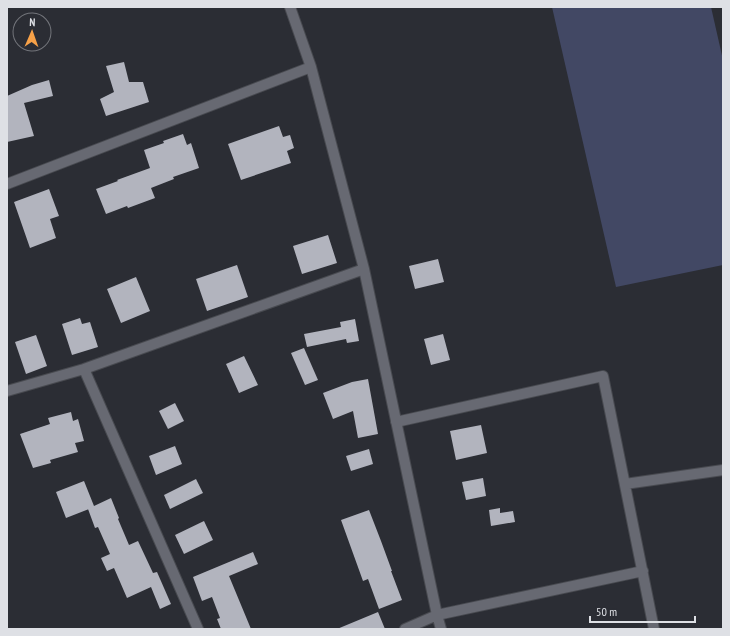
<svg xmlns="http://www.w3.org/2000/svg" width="730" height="636" viewBox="0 0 730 636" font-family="'PT Sans Narrow',sans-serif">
	<rect width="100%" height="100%" fill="#2b2d34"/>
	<path fill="#424864" d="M 552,7 L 711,7 L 723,60 L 723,265 L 616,287 Z"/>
	<path fill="#b2b4be" d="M 124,62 L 129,82 L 143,82 L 149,102 L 106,116 L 100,99 L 114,92 L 106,66 Z
		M 49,80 L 53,96 L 24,103 L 34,136 L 7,142 L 7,96 L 32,85 Z
		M 279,126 L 283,137 L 290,135 L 294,148 L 287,151 L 291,163 L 241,180 L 228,144 Z
		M 183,134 L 187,145 L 191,143 L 199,168 L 173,177 L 174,179 L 151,188 L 155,198 L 128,208 L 127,206 L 106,214 L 96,189 L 118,181 L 117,180 L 150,168 L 144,150 L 164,143 L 163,141 Z
		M 49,189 L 59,216 L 50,219 L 56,238 L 30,248 L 14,202 Z
		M 328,235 L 337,263 L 302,274 L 293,246 Z
		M 438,259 L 444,282 L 415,289 L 409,266 Z
		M 237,265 L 248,297 L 207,311 L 196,279 Z
		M 136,277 L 150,311 L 121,323 L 107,289 Z
		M 80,318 L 82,324 L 90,322 L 98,347 L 72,355 L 62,324 Z
		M 355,319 L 359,341 L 347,343 L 346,339 L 307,347 L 304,334 L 341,327 L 340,322 Z
		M 443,334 L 450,360 L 431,365 L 424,339 Z
		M 36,335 L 47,366 L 26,374 L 15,342 Z
		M 304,348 L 318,380 L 305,385 L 291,353 Z
		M 244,356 L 258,385 L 239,393 L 226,364 Z
		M 368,379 L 378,434 L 358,438 L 353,411 L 333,419 L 323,393 L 352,382 Z
		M 175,403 L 184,421 L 168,429 L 159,411 Z
		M 71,412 L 73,421 L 78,419 L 84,441 L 75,443 L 78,452 L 50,460 L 51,463 L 33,468 L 20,434 L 50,424 L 48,418 Z
		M 481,425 L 487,453 L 456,460 L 450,431 Z
		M 175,446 L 182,464 L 156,475 L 149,456 Z
		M 369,449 L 373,464 L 351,471 L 346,456 Z
		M 483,478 L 486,496 L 466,500 L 462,482 Z
		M 196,479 L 203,493 L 170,509 L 164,495 Z
		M 84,481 L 94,506 L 111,498 L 119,518 L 118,519 L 129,545 L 138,541 L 153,573 L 157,572 L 171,604 L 160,609 L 151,587 L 127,598 L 114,568 L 107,571 L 101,558 L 110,554 L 98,527 L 95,528 L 88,509 L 89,509 L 66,518 L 56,492 Z
		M 500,508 L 500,513 L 513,511 L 515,522 L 491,526 L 489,510 Z
		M 369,510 L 381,541 L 392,571 L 391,571 L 402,600 L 379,609 L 368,579 L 363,581 L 341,520 Z
		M 204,521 L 213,540 L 184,554 L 175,535 Z
		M 253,552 L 258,564 L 229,576 L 251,629 L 221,629 L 217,619 L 220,618 L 212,597 L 202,601 L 193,577 Z
		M 378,612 L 385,629 L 337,629 Z"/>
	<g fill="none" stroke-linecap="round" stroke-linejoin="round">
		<g stroke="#484a50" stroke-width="12">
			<path id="street" d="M 311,67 L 364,269 L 437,615 L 441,629
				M 7,184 L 311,67 L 290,7
				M 84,369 L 198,629
				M 7,391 L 84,369 L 364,269
				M 396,422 L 603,376 L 654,629
				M 625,484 L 723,470
				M 405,629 L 437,615 L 643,571"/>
		</g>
		<use href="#street" stroke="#676972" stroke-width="10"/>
	</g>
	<rect width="730" height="636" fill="none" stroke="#dee0e5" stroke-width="16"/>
	<g transform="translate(32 32) rotate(2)"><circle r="19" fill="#2b2d34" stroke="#73757b"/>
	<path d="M0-3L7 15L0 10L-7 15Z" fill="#f7a148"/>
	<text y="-6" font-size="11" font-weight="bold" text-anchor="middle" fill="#dee0e5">N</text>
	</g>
	<path d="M590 616v6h105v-6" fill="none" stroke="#dee0e5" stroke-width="2"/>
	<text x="596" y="616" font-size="12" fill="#dee0e5" stroke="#2b2d34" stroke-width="3" paint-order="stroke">50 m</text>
</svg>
